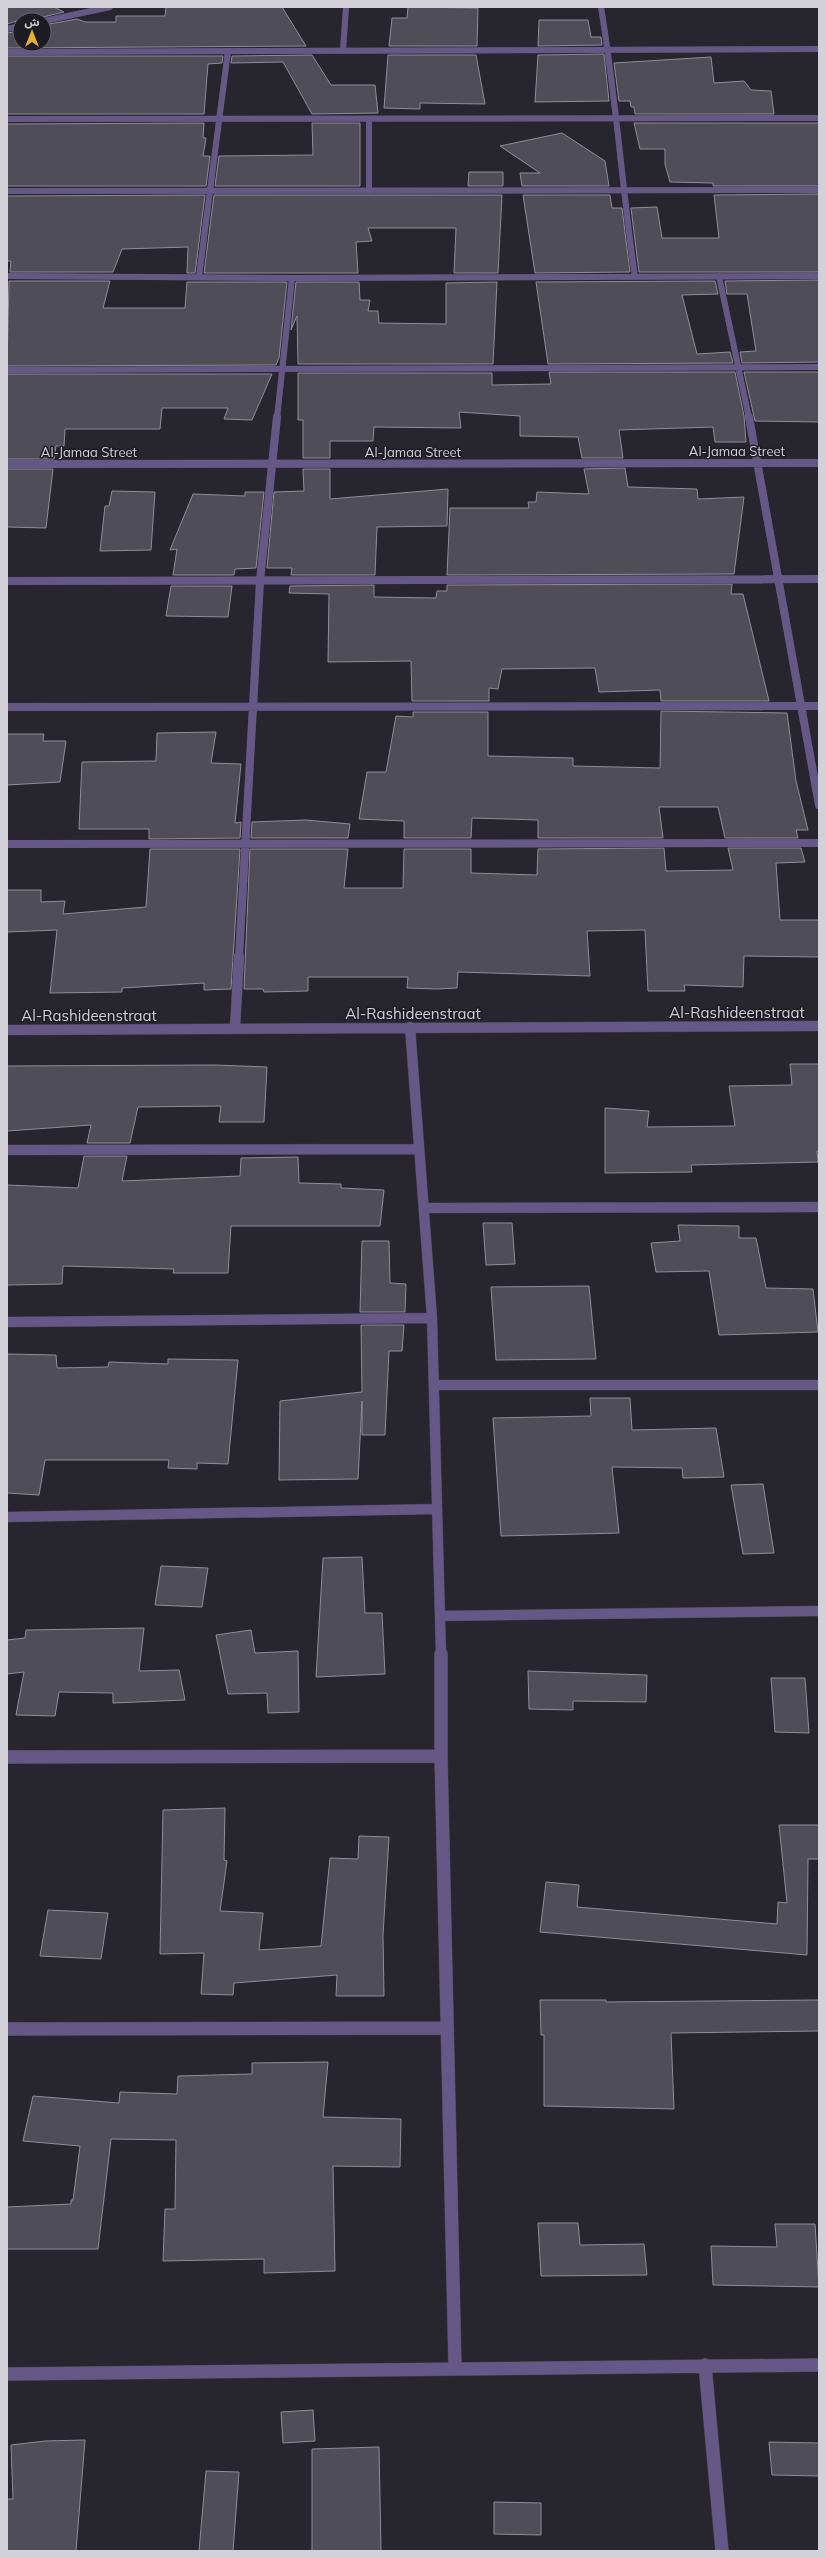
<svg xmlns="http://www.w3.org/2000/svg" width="826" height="2558" viewBox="0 0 826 2558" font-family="Mulish,'Noto Sans Arabic',sans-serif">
	<rect width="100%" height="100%" fill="#27252e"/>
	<path fill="#4f4d57" stroke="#908d99" d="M 7,7 L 54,7 L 64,12 L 43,17 L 40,20 L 20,20 L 7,24 Z
		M 166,7 L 282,7 L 306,46 L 7,48 L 7,33 L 20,31 L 20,44 L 44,44 L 44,25 L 77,19 L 85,22 L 116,22 L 116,16 L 165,16 Z
		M 408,7 L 478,8 L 477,46 L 389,46 L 392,18 L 407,18 Z
		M 539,20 L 588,20 L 591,37 L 601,37 L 602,45 L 538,46 Z
		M 604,54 L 609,101 L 535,102 L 538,55 Z
		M 312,55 L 331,85 L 375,85 L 378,113 L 312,114 L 283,62 L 231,63 L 232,56 Z
		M 388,55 L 476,55 L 485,104 L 420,103 L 420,109 L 384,108 Z
		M 7,56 L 223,56 L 222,63 L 208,64 L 204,114 L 7,114 Z
		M 711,57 L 714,83 L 744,81 L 751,90 L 771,91 L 774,114 L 635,114 L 634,107 L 631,107 L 630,101 L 619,101 L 614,63 Z
		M 204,123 L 203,138 L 206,138 L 203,156 L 210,156 L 206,186 L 7,186 L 7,124 Z
		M 312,123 L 360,123 L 360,186 L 215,186 L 219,156 L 313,155 Z
		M 634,123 L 819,123 L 819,186 L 713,186 L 713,183 L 670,182 L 665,164 L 665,149 L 640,149 Z
		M 562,133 L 605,161 L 609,186 L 522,186 L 520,173 L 540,173 L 500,146 Z
		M 469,172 L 503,172 L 503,186 L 468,186 Z
		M 819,194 L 819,272 L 639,272 L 631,208 L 657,207 L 662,238 L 719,238 L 714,195 Z
		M 205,195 L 195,273 L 187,273 L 188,247 L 122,249 L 113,272 L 10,272 L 11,261 L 7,261 L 7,196 Z
		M 214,195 L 502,195 L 498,273 L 454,273 L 456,228 L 368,228 L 372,241 L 356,242 L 358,273 L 204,273 Z
		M 523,195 L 610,195 L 612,208 L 622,208 L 630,272 L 535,273 Z
		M 819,280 L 819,362 L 742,363 L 740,352 L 756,351 L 747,294 L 727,294 L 725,281 Z
		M 9,281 L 110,281 L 103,308 L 185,308 L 187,282 L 287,282 L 279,358 L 276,365 L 7,366 Z
		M 715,281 L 718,294 L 682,295 L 697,354 L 730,352 L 733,363 L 548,364 L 536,282 Z
		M 296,282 L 359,282 L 360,300 L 370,300 L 368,311 L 378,311 L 379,323 L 446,324 L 446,283 L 497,282 L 493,364 L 298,364 L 297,316 L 291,330 Z
		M 549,372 L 735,372 L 744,416 L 746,442 L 715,442 L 713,427 L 619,430 L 623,458 L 582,458 L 578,437 L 520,436 L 520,416 L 459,412 L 461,428 L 374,427 L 373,441 L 330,441 L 330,458 L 303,458 L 303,420 L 298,420 L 298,373 L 492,373 L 492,385 L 551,384 Z
		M 744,372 L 819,372 L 819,422 L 755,421 Z
		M 7,374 L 272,374 L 252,420 L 224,419 L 228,408 L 162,408 L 160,429 L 65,429 L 64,446 L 56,446 L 54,459 L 7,459 Z
		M 625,468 L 628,487 L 697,489 L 698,499 L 744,497 L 734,574 L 447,575 L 450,508 L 529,508 L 528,502 L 536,502 L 537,492 L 589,494 L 584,469 Z
		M 7,469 L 53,469 L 46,528 L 7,527 Z
		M 303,469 L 330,469 L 330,499 L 448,489 L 447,526 L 377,527 L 375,575 L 291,575 L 292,568 L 267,568 L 274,492 L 304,491 Z
		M 112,491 L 155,492 L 151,550 L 100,551 L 105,506 L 109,506 Z
		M 245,492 L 264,492 L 256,568 L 235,569 L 234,575 L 173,575 L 177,549 L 170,550 L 193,494 L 245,496 Z
		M 732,584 L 731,594 L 743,594 L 769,701 L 661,701 L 660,690 L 599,692 L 595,668 L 502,669 L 498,689 L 489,688 L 489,701 L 412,701 L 411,661 L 328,662 L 329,594 L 289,593 L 290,586 L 374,585 L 374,597 L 436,598 L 437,591 L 447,591 L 447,585 Z
		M 171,586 L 232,586 L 228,617 L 166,616 Z
		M 661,711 L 787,713 L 796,781 L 808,830 L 796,830 L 798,838 L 725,838 L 718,807 L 659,807 L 663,838 L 538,838 L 538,820 L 472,818 L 471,838 L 404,838 L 404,821 L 359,819 L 367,772 L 386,772 L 396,716 L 413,717 L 413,712 L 488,712 L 488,756 L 573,758 L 573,766 L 660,768 Z
		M 216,732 L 211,763 L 241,764 L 235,823 L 241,822 L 240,838 L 149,839 L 149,829 L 79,829 L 82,762 L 156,761 L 157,733 Z
		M 7,734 L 44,734 L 43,741 L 66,741 L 60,782 L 7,785 Z
		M 306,820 L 350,824 L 348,838 L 251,838 L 252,822 Z
		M 664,848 L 666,871 L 733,870 L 728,848 L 801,848 L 805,862 L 776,863 L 780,920 L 819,920 L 819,957 L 744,956 L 743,987 L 684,985 L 685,991 L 648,991 L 645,930 L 587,931 L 590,976 L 458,972 L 457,988 L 437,989 L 407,988 L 408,977 L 308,977 L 308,991 L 264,992 L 263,989 L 244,989 L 250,849 L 348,849 L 344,888 L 403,888 L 404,849 L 471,849 L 471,873 L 537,875 L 538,849 Z
		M 150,849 L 240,849 L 231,989 L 204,990 L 204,983 L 122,988 L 122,992 L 50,993 L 57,930 L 7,932 L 7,890 L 41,890 L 41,902 L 65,901 L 63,914 L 146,907 Z
		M 790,1064 L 819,1064 L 819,1151 L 817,1151 L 818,1162 L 691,1165 L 692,1172 L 605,1173 L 605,1108 L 649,1111 L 647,1127 L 735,1126 L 729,1086 L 792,1085 Z
		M 215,1065 L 267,1067 L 264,1122 L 219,1122 L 221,1106 L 138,1107 L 130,1143 L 87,1143 L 91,1125 L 7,1131 L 7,1066 Z
		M 84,1156 L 127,1156 L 122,1181 L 240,1176 L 241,1158 L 298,1157 L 299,1183 L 341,1184 L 341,1188 L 384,1190 L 380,1226 L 231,1226 L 228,1273 L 173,1273 L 174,1269 L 63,1266 L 62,1284 L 7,1285 L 7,1185 L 78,1188 Z
		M 483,1223 L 512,1223 L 515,1264 L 486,1265 Z
		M 678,1225 L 739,1226 L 739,1238 L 756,1238 L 766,1288 L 813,1289 L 818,1332 L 719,1335 L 709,1271 L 656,1272 L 651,1243 L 680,1241 Z
		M 362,1241 L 389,1241 L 390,1283 L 406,1284 L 405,1312 L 360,1312 Z
		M 589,1286 L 596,1359 L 496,1360 L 491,1287 Z
		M 361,1325 L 404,1325 L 402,1351 L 389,1351 L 385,1435 L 362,1435 L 362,1401 L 358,1479 L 279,1480 L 280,1401 L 362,1392 Z
		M 7,1354 L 56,1355 L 57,1368 L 108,1367 L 109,1362 L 168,1364 L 168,1359 L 238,1360 L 228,1464 L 197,1463 L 197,1469 L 168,1468 L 169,1460 L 45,1460 L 39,1495 L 7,1493 Z
		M 590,1398 L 630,1398 L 632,1430 L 716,1428 L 724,1477 L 683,1478 L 682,1468 L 612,1467 L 619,1533 L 501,1536 L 493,1418 L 591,1416 Z
		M 763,1484 L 774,1553 L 743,1554 L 731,1485 Z
		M 362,1557 L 365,1613 L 382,1613 L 385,1674 L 316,1677 L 323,1558 Z
		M 161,1566 L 208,1568 L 202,1607 L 155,1605 Z
		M 144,1628 L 139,1671 L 179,1670 L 185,1700 L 113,1703 L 113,1693 L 59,1692 L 55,1716 L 16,1715 L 24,1672 L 7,1674 L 7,1640 L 25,1638 L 26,1630 Z
		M 251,1630 L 255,1653 L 298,1651 L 299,1712 L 268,1713 L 267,1693 L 228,1694 L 216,1635 Z
		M 528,1671 L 647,1675 L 646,1702 L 573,1701 L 573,1710 L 529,1709 Z
		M 771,1678 L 805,1678 L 809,1733 L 775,1732 Z
		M 225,1808 L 224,1860 L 227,1861 L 220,1911 L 263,1913 L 259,1950 L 321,1946 L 330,1858 L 358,1859 L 359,1836 L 389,1837 L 383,1935 L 384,1996 L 336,1996 L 337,1975 L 234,1983 L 233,1995 L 201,1994 L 204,1953 L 160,1954 L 163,1810 Z
		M 779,1825 L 819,1825 L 819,1859 L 808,1859 L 807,1955 L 540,1932 L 546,1882 L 579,1885 L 577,1907 L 777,1924 L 778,1902 L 787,1903 Z
		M 48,1910 L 108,1913 L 101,1959 L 40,1956 Z
		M 540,2000 L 606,2000 L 606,2002 L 819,2000 L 819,2031 L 671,2033 L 674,2109 L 544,2106 L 544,2035 L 541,2035 Z
		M 328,2062 L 323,2117 L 401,2119 L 400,2167 L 333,2166 L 335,2271 L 264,2273 L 264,2259 L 163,2261 L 165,2209 L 175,2209 L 176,2140 L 111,2139 L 98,2249 L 7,2249 L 7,2207 L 71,2204 L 71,2200 L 73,2200 L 80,2146 L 23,2141 L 33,2096 L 119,2103 L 120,2092 L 177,2094 L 178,2076 L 252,2074 L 252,2063 Z
		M 538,2223 L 578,2223 L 580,2245 L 644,2244 L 647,2275 L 541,2276 Z
		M 775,2224 L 815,2224 L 819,2287 L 713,2285 L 711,2246 L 777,2247 Z
		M 313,2410 L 315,2441 L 283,2443 L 281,2412 Z
		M 85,2440 L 76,2551 L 7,2551 L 7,2499 L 13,2499 L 11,2445 L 45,2441 Z
		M 769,2442 L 819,2443 L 819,2476 L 772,2475 Z
		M 379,2447 L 381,2551 L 312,2551 L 312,2449 Z
		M 206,2471 L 239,2472 L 233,2551 L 199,2551 Z
		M 494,2502 L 541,2503 L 541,2535 L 494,2534 Z"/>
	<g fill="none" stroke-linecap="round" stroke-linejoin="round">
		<g stroke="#424149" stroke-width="6">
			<path id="minor-far3" d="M 601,7 C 616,97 622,187 635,277
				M 44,21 L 110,7
				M 7,29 L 20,26
				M 343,51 L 346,7
				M 7,52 L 819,49
				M 7,119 L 819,118
				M 369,120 L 369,191
				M 7,191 L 819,190
				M 7,276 L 292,278 L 819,276
				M 199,276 L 228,51
				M 719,276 L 749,418
				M 7,370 L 819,367
				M 277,418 L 292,278"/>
		</g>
		<g stroke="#424149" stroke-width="8">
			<path id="minor-far2" d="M 749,417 L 819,805
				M 7,464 L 819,463
				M 7,581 L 819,579
				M 7,707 L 819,706
				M 7,844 L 819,843
				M 239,957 L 260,581 L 277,417"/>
		</g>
		<g stroke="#424149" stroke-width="11">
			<path id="minor-far1" d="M 410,1027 L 432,1318 L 441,1655
				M 235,1028 L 239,956
				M 7,1030 L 819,1026
				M 7,1150 L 418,1149
				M 425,1208 L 819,1207
				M 7,1322 L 432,1318
				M 434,1385 L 819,1385
				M 7,1517 L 437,1509
				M 441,1616 L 819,1611"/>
		</g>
		<g stroke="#424149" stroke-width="14">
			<path id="minor" d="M 441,1654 L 441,1756 L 455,2367
				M 7,1757 L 441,1756
				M 7,2029 L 447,2028
				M 705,2365 L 722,2551
				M 7,2374 L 819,2365"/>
		</g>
		<use href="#minor-far3" stroke="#655887" stroke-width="6"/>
		<use href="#minor-far2" stroke="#655887" stroke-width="8"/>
		<use href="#minor-far1" stroke="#655887" stroke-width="10"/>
		<use href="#minor" stroke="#655887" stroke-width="13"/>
	</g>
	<g text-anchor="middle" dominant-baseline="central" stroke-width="3" stroke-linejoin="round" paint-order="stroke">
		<g font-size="13" fill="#d2d1d7" stroke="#1d1b24">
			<text x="737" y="451">Al-Jamaa Street</text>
			<text x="89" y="452">Al-Jamaa Street</text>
			<text x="413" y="452">Al-Jamaa Street</text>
		</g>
		<g font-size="15" fill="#d2d1d7" stroke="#1d1b24">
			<text x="737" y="1012">Al-Rashideenstraat</text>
			<text x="413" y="1013">Al-Rashideenstraat</text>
			<text x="89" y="1015">Al-Rashideenstraat</text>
		</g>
	</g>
	<rect width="826" height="2558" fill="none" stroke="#d2d1d7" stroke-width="16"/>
	<g transform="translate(32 32)"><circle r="19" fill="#1d1b24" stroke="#65646c"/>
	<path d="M0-3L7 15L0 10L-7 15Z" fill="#e2af34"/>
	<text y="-6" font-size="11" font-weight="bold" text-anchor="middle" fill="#d2d1d7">ش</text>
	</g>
</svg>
